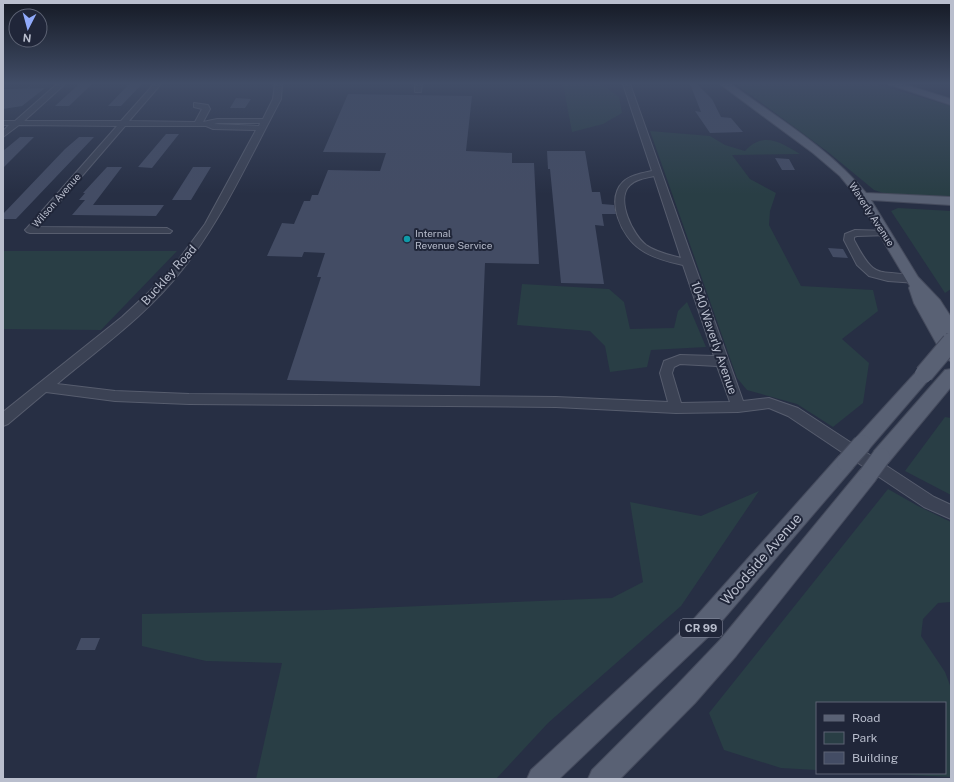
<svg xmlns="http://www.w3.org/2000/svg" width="954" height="782" viewBox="0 0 954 782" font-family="'Public Sans',sans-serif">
	<rect width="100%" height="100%" fill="#272f44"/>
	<path fill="#293e45" d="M 563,84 L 602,84 L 619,97 L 622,113 L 603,124 L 572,132 Z
		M 736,84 L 875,84 L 951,106 L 951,196 L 889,195 L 874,190 L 828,152 Z
		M 650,131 L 710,136 L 725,145 L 745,151 C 764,131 780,142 800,154 L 732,155 L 750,179 L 776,193 L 770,211 L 769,225 L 801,286 L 873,290 L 878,311 L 842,339 L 869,363 L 863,403 L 833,427 L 797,404 L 747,390 L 737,378 Z
		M 898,208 L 951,211 L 951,289 L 945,293 L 891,211 Z
		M 3,251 L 177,251 L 101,330 L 3,329 Z
		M 522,284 L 609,289 L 624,302 L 630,329 L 674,328 L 678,311 L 687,302 L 706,347 L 651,350 L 647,367 L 610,372 L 605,346 L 590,331 L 517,325 Z
		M 945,417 L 951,418 L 951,495 L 905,471 Z
		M 888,489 L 918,506 L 951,522 L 951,602 L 938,603 L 923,619 L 921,636 L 945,672 L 951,688 L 951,777 L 870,773 L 945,773 L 945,703 L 817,703 L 817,770 L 781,768 L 724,750 L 709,713 Z
		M 759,491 L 681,606 L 548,723 L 496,779 L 256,779 L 282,663 L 206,661 L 142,646 L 142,614 L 326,610 L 612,598 L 643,582 L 630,502 L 701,516 Z"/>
	<path fill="#434c64" d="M 79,84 L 92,84 L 69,106 L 55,106 Z
		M 129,84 L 142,84 L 121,106 L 108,106 Z
		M 690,84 L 697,84 L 712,99 L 721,117 L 731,118 L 743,132 L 710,133 L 695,111 L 701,112 Z
		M 45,88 L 22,106 L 3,109 L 3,89 Z
		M 348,94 L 472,96 L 466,151 L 512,153 L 512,163 L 534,163 L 539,264 L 485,263 L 480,386 L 287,380 L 321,277 L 317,277 L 325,253 L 304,252 L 302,257 L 267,256 L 282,223 L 294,224 L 304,201 L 310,201 L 312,195 L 318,195 L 328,170 L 380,171 L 386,153 L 323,152 Z
		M 236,98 L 251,99 L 245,108 L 230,108 Z
		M 166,134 L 179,134 L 152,168 L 138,167 Z
		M 20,137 L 34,137 L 3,168 L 3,151 Z
		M 79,137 L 94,137 L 16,219 L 3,219 L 3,214 L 65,149 Z
		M 547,151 L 585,151 L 592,192 L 600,192 L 602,204 L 614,205 L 616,214 L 602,214 L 604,226 L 595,225 L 604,284 L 561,283 L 550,169 L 548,169 Z
		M 775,158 L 789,159 L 795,170 L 782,170 Z
		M 107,167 L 122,167 L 93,205 L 164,205 L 156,216 L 72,215 L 85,200 L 79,200 L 85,193 L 83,193 Z
		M 193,167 L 211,167 L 191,200 L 172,200 Z
		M 828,248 L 843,249 L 848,258 L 833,257 Z
		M 81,638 L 100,638 L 95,650 L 76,650 Z"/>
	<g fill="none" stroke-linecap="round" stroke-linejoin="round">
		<g stroke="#575d6e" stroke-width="2">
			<path id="minor" d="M 57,84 L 65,84 L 24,121 L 121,121 L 154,84 L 161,84 L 129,121 L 195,122 L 202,109 L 194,107 L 194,103 L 208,105 L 210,109 L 203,122 L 217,119 L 263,119 L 273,99 L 275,84 L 282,84 L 281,99 C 250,157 223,218 182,270 C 148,314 100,348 57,384 L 115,391 L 189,394 L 556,397 L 668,402 L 660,373 L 664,361 L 680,355 L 714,356 L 683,265 C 669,262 652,258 640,249 C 622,237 605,200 623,182 C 630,175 643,173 652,171 L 623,84 L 630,84 L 743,401 L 769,398 L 798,408 L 934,497 L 951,505 L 951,519 L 924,507 L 788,416 L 769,408 L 738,412 L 676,413 L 556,407 L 189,404 L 115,401 L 46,392 L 8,424 L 3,426 L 3,412 L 122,317 L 149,292 L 174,266 L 205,224 L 256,130 L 213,129 L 206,126 L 125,126 L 38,227 L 167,228 L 172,231 L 170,233 L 30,233 L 27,232 L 25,230 L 27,228 L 117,126 L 19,125 L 3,137 L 3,131 L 9,125 L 3,125 L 3,121 L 15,121 ZM 218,123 L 260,123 L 259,126 L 214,124 ZM 654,176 L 681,258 C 669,255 656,252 646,245 C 633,235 615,199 630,185 C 636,179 646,178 654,176 ZM 680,364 L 717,366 L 730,402 L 681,403 L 672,373 L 674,367 Z
				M 415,84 L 422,84 L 421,92 L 415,92 Z
				M 855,230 L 889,231 L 890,233 L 889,235 L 857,236 L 854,237 L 854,240 C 877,284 878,267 917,277 L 918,280 L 917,283 L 888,281 L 869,276 L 857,265 L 844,240 L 845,234 Z"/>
		</g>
		<g stroke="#454b5d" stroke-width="2">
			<path id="major" d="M 720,84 L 731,84 C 777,118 829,148 866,193 L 951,197 L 951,205 L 871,200 L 918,277 L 940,300 L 951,317 L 951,335 L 946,333 L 951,341 L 951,361 L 945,359 L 914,303 L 909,288 L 910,286 L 857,197 L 840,176 L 813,153 Z
				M 888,84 L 903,84 L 951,99 L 951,105 Z
				M 924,368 L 930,370 L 932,374 L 930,378 L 868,450 L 862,452 L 856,450 L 853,444 L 856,438 L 918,370 Z
				M 951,369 L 951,387 L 888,463 L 881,465 L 874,463 L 872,457 L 874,451 L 945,370 Z
				M 846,454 L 853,456 L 855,462 L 853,468 L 709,636 L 559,779 L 527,779 L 531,770 L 693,620 L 839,456 Z
				M 868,467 L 875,469 L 878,475 L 875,481 L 736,656 L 695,703 L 620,779 L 588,779 L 592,770 L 677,685 L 720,640 L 861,469 Z"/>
		</g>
		<path stroke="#475b61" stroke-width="1" stroke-dasharray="2 2" stroke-linecap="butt" d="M 28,88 L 32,86"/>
		<use href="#minor" fill="#3b4254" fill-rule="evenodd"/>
		<use href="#major" fill="#596174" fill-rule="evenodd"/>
		<g stroke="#454b5d" stroke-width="20" stroke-linecap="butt">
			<path id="major-bridge" d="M 924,374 L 951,342
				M 846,462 L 862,444
				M 868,475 L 881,457"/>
		</g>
		<use href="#major-bridge" stroke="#596174" stroke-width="18"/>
	</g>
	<linearGradient id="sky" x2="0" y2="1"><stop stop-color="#151a25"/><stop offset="0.43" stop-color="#414d67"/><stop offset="1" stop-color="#414d67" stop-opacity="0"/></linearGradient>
	<rect width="954" height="194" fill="url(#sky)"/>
	<circle fill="#0f9aa8" stroke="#202639" stroke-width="1.5" cx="407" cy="239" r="4"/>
	<g text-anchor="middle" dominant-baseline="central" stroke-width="4" stroke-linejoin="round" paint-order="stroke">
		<g font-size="10" fill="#b9becd" stroke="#202639">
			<text transform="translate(56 200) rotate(-49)">Wilson Avenue</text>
			<text transform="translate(872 214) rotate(57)">Waverly Avenue</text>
		</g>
		<g font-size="10" fill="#b9becd" stroke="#202639" text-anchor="start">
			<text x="415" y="233">Internal<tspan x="415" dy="12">Revenue Service</tspan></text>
		</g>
		<rect fill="#202639" stroke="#8b90a1" stroke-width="1" x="680" y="619" width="42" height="18" rx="3"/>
		<g font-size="11" font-weight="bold" fill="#b9becd">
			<text x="701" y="628">CR 99</text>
		</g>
		<g font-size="12" fill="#b9becd" stroke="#202639">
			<text transform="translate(169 275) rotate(-48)">Buckley Road</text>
			<text transform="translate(714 338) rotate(71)">1040 Waverly Avenue</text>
		</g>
		<g font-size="14" fill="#b9becd" stroke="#202639">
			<text transform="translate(761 559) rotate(-49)">Woodside Avenue</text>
		</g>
	</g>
	<rect width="954" height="782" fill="none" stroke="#b9becd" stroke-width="8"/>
	<rect x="816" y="702" width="130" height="72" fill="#202639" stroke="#5d6374"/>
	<rect x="824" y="715" width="20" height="6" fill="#596174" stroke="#5d6374"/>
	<text x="852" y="722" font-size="12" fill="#b9becd">Road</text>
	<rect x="824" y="732" width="20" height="12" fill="#293e45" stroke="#5d6374"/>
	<text x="852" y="742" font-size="12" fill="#b9becd">Park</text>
	<rect x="824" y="752" width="20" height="12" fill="#434c64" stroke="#5d6374"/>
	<text x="852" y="762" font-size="12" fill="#b9becd">Building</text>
	<g transform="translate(28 28) rotate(186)"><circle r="19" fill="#202639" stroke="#5d6374"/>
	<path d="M0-3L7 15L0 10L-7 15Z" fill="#90aafb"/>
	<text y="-6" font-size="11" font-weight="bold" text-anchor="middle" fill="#b9becd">N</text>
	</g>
</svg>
